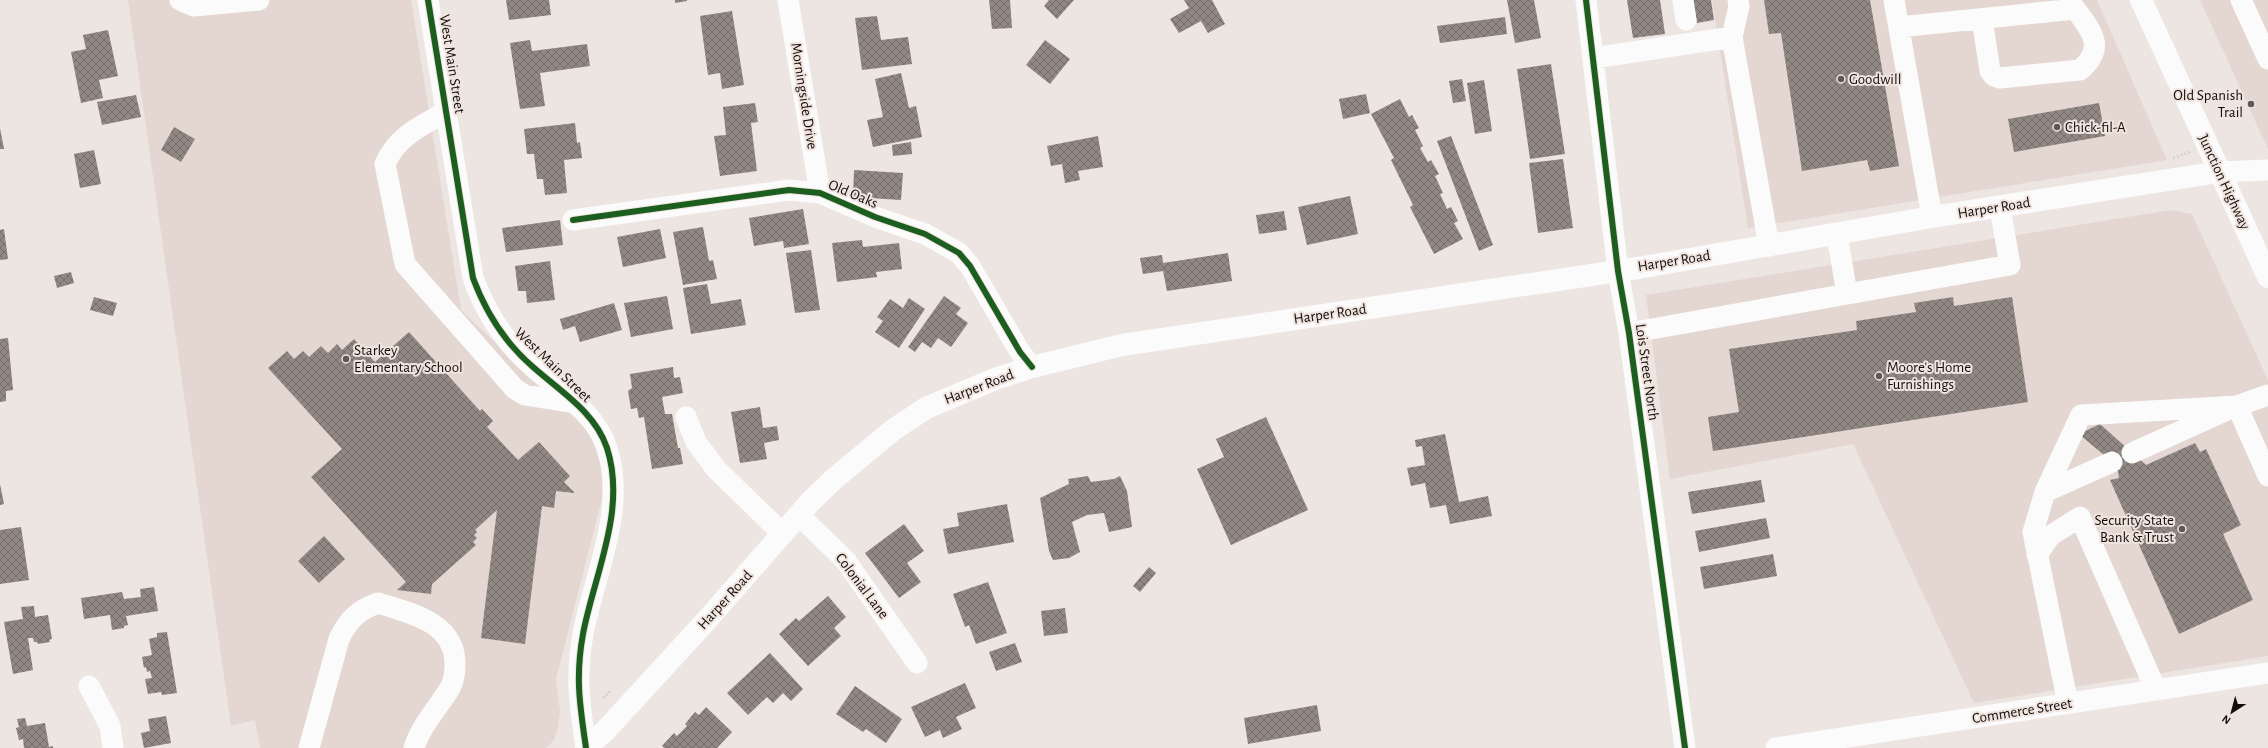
<svg xmlns="http://www.w3.org/2000/svg" width="2268" height="748" viewBox="0 0 2268 748" font-family="'Alegreya Sans',sans-serif">
	<defs>
		<pattern id="building-cross-hatch" width="8" height="8" patternUnits="userSpaceOnUse"><rect width="8" height="8" fill="#918884"/><path d="M0 0l8 8M0 8l8-8" fill="none" stroke="#756e6a"/></pattern>
	</defs>
	<rect width="100%" height="100%" fill="#ede5e2"/>
	<path fill="#e4d6d0" d="M 128,0 L 411,0 L 461,310 L 590,433 L 602,469 L 602,499 L 556,679 L 560,711 L 558,728 L 554,740 L 546,748 L 260,748 L 255,720 L 231,726 Z
		M 1712,0 L 2097,0 L 2167,160 L 1748,228 Z
		M 2200,0 L 2268,0 L 2268,149 Z
		M 2171,210 L 2192,214 L 2268,380 L 2268,656 L 1974,703 L 1853,444 L 1670,479 L 1646,295 Z"/>
	<path fill="url(#building-cross-hatch)" d="M 506,0 L 549,0 L 551,15 L 509,20 Z
		M 675,0 L 687,0 L 687,1 L 675,3 Z
		M 989,0 L 1010,0 L 1012,28 L 992,29 Z
		M 1049,0 L 1074,0 L 1057,19 L 1044,6 Z
		M 1184,0 L 1212,0 L 1225,24 L 1208,33 L 1201,21 L 1179,33 L 1170,19 L 1189,8 Z
		M 1507,0 L 1534,0 L 1541,38 L 1515,43 Z
		M 1627,0 L 1660,0 L 1665,34 L 1633,38 Z
		M 1693,0 L 1711,0 L 1714,20 L 1697,23 Z
		M 1764,0 L 1870,0 L 1899,166 L 1870,171 L 1867,160 L 1802,171 L 1781,33 L 1769,34 Z
		M 732,11 L 744,85 L 722,89 L 720,73 L 708,75 L 700,16 Z
		M 877,16 L 881,40 L 908,37 L 912,64 L 862,70 L 855,18 Z
		M 1505,17 L 1507,34 L 1440,43 L 1437,26 Z
		M 108,30 L 118,76 L 99,80 L 103,98 L 81,103 L 71,52 L 86,49 L 83,35 Z
		M 530,40 L 532,51 L 587,44 L 590,66 L 540,73 L 545,106 L 520,109 L 510,43 Z
		M 1045,40 L 1070,59 L 1050,84 L 1026,65 Z
		M 1551,64 L 1565,154 L 1530,159 L 1517,69 Z
		M 901,73 L 909,108 L 916,106 L 922,137 L 873,147 L 867,120 L 883,117 L 875,79 Z
		M 1462,79 L 1466,101 L 1453,103 L 1449,81 Z
		M 1484,80 L 1492,131 L 1475,134 L 1467,83 Z
		M 1366,94 L 1370,113 L 1343,119 L 1339,99 Z
		M 136,95 L 141,117 L 102,125 L 97,102 Z
		M 1400,99 L 1409,117 L 1412,115 L 1419,128 L 1415,130 L 1423,146 L 1420,148 L 1428,162 L 1431,160 L 1439,174 L 1435,176 L 1443,193 L 1440,194 L 1447,209 L 1451,207 L 1458,221 L 1454,223 L 1463,239 L 1434,254 L 1410,207 L 1413,205 L 1391,160 L 1394,158 L 1371,114 Z
		M 755,103 L 758,122 L 751,123 L 757,171 L 720,176 L 714,136 L 726,135 L 723,107 Z
		M 2099,103 L 2105,136 L 2014,152 L 2008,119 Z
		M 575,123 L 577,143 L 580,142 L 582,158 L 564,160 L 567,193 L 545,195 L 543,179 L 537,179 L 534,154 L 527,154 L 524,129 Z
		M 174,127 L 195,139 L 181,162 L 161,150 Z
		M 0,128 L 4,149 L 0,149 Z
		M 1098,136 L 1103,167 L 1078,171 L 1080,180 L 1065,183 L 1062,164 L 1051,166 L 1047,146 Z
		M 1451,136 L 1493,245 L 1479,251 L 1437,141 Z
		M 911,142 L 912,154 L 893,156 L 892,145 Z
		M 94,150 L 101,184 L 80,188 L 74,154 Z
		M 1563,159 L 1573,228 L 1538,233 L 1529,163 Z
		M 854,170 L 903,173 L 901,200 L 853,197 Z
		M 1350,196 L 1358,234 L 1307,245 L 1298,207 Z
		M 803,209 L 809,244 L 784,248 L 783,241 L 754,246 L 749,218 Z
		M 1284,211 L 1287,230 L 1259,234 L 1256,215 Z
		M 560,220 L 563,245 L 506,252 L 502,228 Z
		M 703,227 L 709,261 L 713,260 L 717,279 L 683,285 L 673,232 Z
		M 4,229 L 8,259 L 0,260 L 0,230 Z
		M 660,229 L 666,258 L 623,267 L 617,237 Z
		M 862,240 L 863,247 L 899,243 L 902,269 L 876,272 L 877,277 L 837,282 L 832,243 Z
		M 811,250 L 820,310 L 795,313 L 786,253 Z
		M 1228,253 L 1232,281 L 1167,291 L 1163,271 L 1143,274 L 1140,258 L 1162,255 L 1163,263 Z
		M 550,261 L 555,300 L 527,303 L 526,291 L 518,291 L 515,266 Z
		M 71,272 L 74,283 L 57,288 L 54,276 Z
		M 707,284 L 711,304 L 741,299 L 746,325 L 691,334 L 683,288 Z
		M 667,296 L 673,329 L 631,337 L 624,303 Z
		M 944,296 L 961,308 L 956,314 L 968,323 L 951,347 L 938,338 L 931,348 L 922,342 L 915,352 L 908,347 Z
		M 94,297 L 117,303 L 113,316 L 90,310 Z
		M 1953,297 L 1954,306 L 2012,297 L 2028,402 L 1713,451 L 1708,417 L 1739,412 L 1729,349 L 1857,330 L 1856,321 L 1916,312 L 1914,303 Z
		M 909,298 L 925,309 L 899,348 L 875,332 L 883,321 L 877,317 L 890,299 L 903,308 Z
		M 614,303 L 622,330 L 580,342 L 575,326 L 563,330 L 560,319 Z
		M 409,332 L 480,411 L 482,409 L 493,421 L 487,427 L 518,460 L 539,442 L 570,476 L 564,482 L 575,493 L 556,491 L 554,508 L 542,506 L 525,644 L 481,638 L 497,510 L 475,530 L 477,532 L 474,535 L 477,538 L 473,542 L 476,545 L 432,584 L 431,594 L 397,590 L 406,582 L 311,477 L 342,449 L 268,368 L 287,351 L 294,359 L 303,351 L 309,357 L 321,346 L 328,353 L 337,344 L 342,350 L 354,339 L 375,362 Z
		M 8,338 L 13,390 L 6,391 L 6,401 L 0,402 L 0,339 Z
		M 673,367 L 674,378 L 680,377 L 683,393 L 662,397 L 665,414 L 672,414 L 678,448 L 680,448 L 683,464 L 652,469 L 644,417 L 639,418 L 637,408 L 631,409 L 628,391 L 632,388 L 630,374 Z
		M 760,407 L 763,428 L 777,426 L 779,440 L 764,443 L 767,459 L 740,463 L 731,412 Z
		M 1266,417 L 1308,510 L 1231,545 L 1197,469 L 1224,457 L 1216,439 Z
		M 2100,424 L 2146,465 L 2195,443 L 2200,452 L 2206,449 L 2241,525 L 2223,534 L 2253,600 L 2179,634 L 2110,480 L 2119,478 L 2117,466 L 2079,434 Z
		M 1445,434 L 1459,502 L 1488,496 L 1492,516 L 1450,524 L 1446,505 L 1430,508 L 1425,483 L 1411,486 L 1407,468 L 1425,465 L 1422,446 L 1416,447 L 1415,440 Z
		M 1088,476 L 1091,482 L 1114,479 L 1120,476 L 1127,491 L 1132,527 L 1109,532 L 1104,513 L 1087,515 L 1072,522 L 1080,552 L 1069,558 L 1053,560 L 1049,551 L 1040,498 L 1069,484 L 1068,479 Z
		M 1761,480 L 1765,502 L 1692,514 L 1688,492 Z
		M 0,484 L 4,504 L 0,505 Z
		M 1007,504 L 1014,542 L 948,554 L 943,529 L 959,526 L 957,513 Z
		M 1766,518 L 1770,538 L 1699,552 L 1695,531 Z
		M 904,524 L 924,551 L 907,563 L 921,582 L 899,598 L 865,553 Z
		M 21,527 L 29,580 L 0,584 L 0,530 Z
		M 324,536 L 345,559 L 319,583 L 298,561 Z
		M 1773,554 L 1777,576 L 1704,589 L 1700,567 Z
		M 1149,567 L 1156,573 L 1140,592 L 1133,586 Z
		M 988,582 L 1007,633 L 976,644 L 969,625 L 965,627 L 953,594 Z
		M 154,587 L 158,611 L 126,616 L 128,625 L 124,626 L 124,628 L 112,630 L 110,615 L 84,619 L 81,598 L 122,592 L 124,599 L 141,597 L 140,589 Z
		M 828,596 L 846,617 L 834,628 L 841,636 L 808,666 L 779,634 L 796,618 L 799,621 Z
		M 34,606 L 35,617 L 48,615 L 52,639 L 49,640 L 50,642 L 38,644 L 37,642 L 34,642 L 33,638 L 28,638 L 33,670 L 13,674 L 4,622 L 23,619 L 21,607 Z
		M 1065,608 L 1068,633 L 1044,636 L 1041,611 Z
		M 167,632 L 177,693 L 162,695 L 161,692 L 148,694 L 145,679 L 152,678 L 150,671 L 147,672 L 146,667 L 144,668 L 142,657 L 152,655 L 149,639 L 157,637 L 157,633 Z
		M 1015,643 L 1022,662 L 996,671 L 989,652 Z
		M 770,653 L 803,689 L 791,701 L 783,693 L 773,703 L 767,697 L 748,715 L 727,693 Z
		M 965,683 L 976,708 L 956,717 L 962,729 L 943,738 L 940,730 L 925,737 L 911,707 Z
		M 855,686 L 902,719 L 886,743 L 866,729 L 863,732 L 836,714 Z
		M 1317,705 L 1321,731 L 1248,744 L 1244,718 Z
		M 706,707 L 732,732 L 717,748 L 664,748 L 662,746 L 674,733 L 677,736 L 687,726 L 685,724 L 695,712 L 699,715 Z
		M 166,716 L 171,743 L 144,748 L 141,733 L 150,731 L 148,719 Z
		M 25,718 L 27,726 L 45,723 L 49,747 L 53,746 L 53,748 L 24,748 L 23,739 L 19,740 L 16,728 L 19,727 L 17,719 Z"/>
	<g fill="none" stroke-linecap="round" stroke-linejoin="round">
		<path stroke="#d4d1d1" stroke-width="2.5" stroke-dasharray="2 2" stroke-linecap="butt" d="M 2173,158 L 2190,152
			M 603,698 L 610,691"/>
		<path stroke="#fcfbfb" stroke-width="21" d="M 180,0 L 194,6 L 259,0
			M 428,0 L 473,278 C 486,313 504,342 533,367 C 560,391 595,412 607,448 C 627,510 594,575 583,634 C 575,678 580,706 586,748
			M 788,0 L 820,193
			M 1586,0 L 1618,271 L 1629,333 L 1685,748
			M 1683,0 L 1686,20
			M 1738,0 L 1739,6 L 1732,37 L 1769,246
			M 1894,0 L 1932,217
			M 2241,0 L 2268,59
			M 1982,19 L 1990,71 L 1994,76 L 2000,78 L 2080,70 C 2111,44 2085,25 2069,0
			M 1899,27 L 2075,9
			M 1594,58 L 1732,37
			M 446,112 C 421,126 397,136 385,164 L 405,264 L 515,389 L 525,395 L 575,403
			M 2219,172 L 2268,170
			M 573,220 L 789,190 L 820,193 L 875,217 L 925,234 L 959,253 L 970,266 L 1020,352 L 1032,367
			M 1837,235 L 1847,294
			M 1629,333 L 2010,265 L 2000,208
			M 2268,395 L 2237,406 L 2268,476
			M 686,417 L 696,442 L 716,469 L 783,534
			M 2132,453 L 2225,411
			M 2045,492 L 2112,462
			M 800,516 L 846,561 L 917,663
			M 2037,555 L 2050,536 L 2080,517 L 2156,690
			M 89,686 L 110,726 L 113,748
			M 2068,704 L 2033,532 L 2045,492 L 2081,415 L 2237,406
			M 309,748 L 339,639 C 348,620 358,610 378,603 C 410,613 455,622 455,664 C 455,672 454,681 450,688 C 438,708 421,725 414,748
			M 1776,748 L 2268,673"/>
		<path stroke="#fcfbfb" stroke-width="22" d="M 2141,0 L 2268,277
			M 586,748 L 605,731 L 706,621 L 810,502 L 835,478 L 893,430 L 926,408 L 995,379 L 1032,367 L 1122,345 L 1638,268 L 1932,217 L 2219,172"/>
		<g stroke="#f1e4de" stroke-width="8">
			<path id="cycleway" d="M 428,0 L 473,278 C 486,313 504,342 533,367 C 560,391 595,412 607,448 C 627,510 594,575 583,634 C 575,678 580,706 586,748
				M 1586,0 L 1618,271 L 1629,333 L 1685,748
				M 573,220 L 789,190 L 820,193 L 875,217 L 925,234 L 959,253 L 970,266 L 1020,352 L 1032,367"/>
		</g>
		<use href="#cycleway" stroke="#1b5e20" stroke-width="6"/>
	</g>
	<g fill="#5e5956" stroke="#f1e4de" stroke-width="1.5">
		<circle cx="1841" cy="79" r="4"/>
		<circle cx="2251" cy="104" r="4"/>
		<circle cx="2057" cy="127" r="4"/>
		<circle cx="346" cy="359" r="4"/>
		<circle cx="1879" cy="376" r="4"/>
		<circle cx="2182" cy="529" r="4"/>
	</g>
	<g text-anchor="middle" dominant-baseline="central" stroke-width="4" stroke-linejoin="round" paint-order="stroke">
		<g font-size="15" fill="#110d0b" stroke="#f1e4de">
			<text transform="translate(452 64) rotate(81)">West Main Street</text>
			<text transform="translate(804 96) rotate(81)">Morningside Drive</text>
			<text transform="translate(2224 182) rotate(65)">Junction Highway</text>
			<text transform="translate(853 194) rotate(23)">Old Oaks</text>
			<text transform="translate(1994 208) rotate(-9)">Harper Road</text>
			<text transform="translate(1674 261) rotate(-9)">Harper Road</text>
			<text transform="translate(1330 314) rotate(-8)">Harper Road</text>
			<text transform="translate(553 365) rotate(44)">West Main Street</text>
			<text transform="translate(1647 372) rotate(82)">Lois Street North</text>
			<text transform="translate(979 387) rotate(-21)">Harper Road</text>
			<text transform="translate(862 586) rotate(53)">Colonial Lane</text>
			<text transform="translate(725 600) rotate(-48)">Harper Road</text>
			<text transform="translate(2022 711) rotate(-9)">Commerce Street</text>
		</g>
		<g font-size="15" fill="#110d0b" stroke="#f1e4de" text-anchor="start">
			<text x="1849" y="79">Goodwill</text>
			<text x="2243" y="95" text-anchor="end">Old Spanish<tspan x="2243" dy="17">Trail</tspan></text>
			<text x="2065" y="127">Chick-fil-A</text>
			<text x="354" y="350">Starkey<tspan x="354" dy="17">Elementary School</tspan></text>
			<text x="1887" y="367">Moore's Home<tspan x="1887" dy="17">Furnishings</tspan></text>
			<text x="2174" y="520" text-anchor="end">Security State<tspan x="2174" dy="17">Bank &amp; Trust</tspan></text>
		</g>
	</g>
	<g transform="translate(2232 712) rotate(216)" stroke="#f1e4de" stroke-width="3" paint-order="stroke">
	<path d="M0-3L7 15L0 10L-7 15Z" fill="#110d0b"/>
	<text y="-6" font-size="11" font-weight="bold" text-anchor="middle" fill="#110d0b">N</text>
	</g>
</svg>
